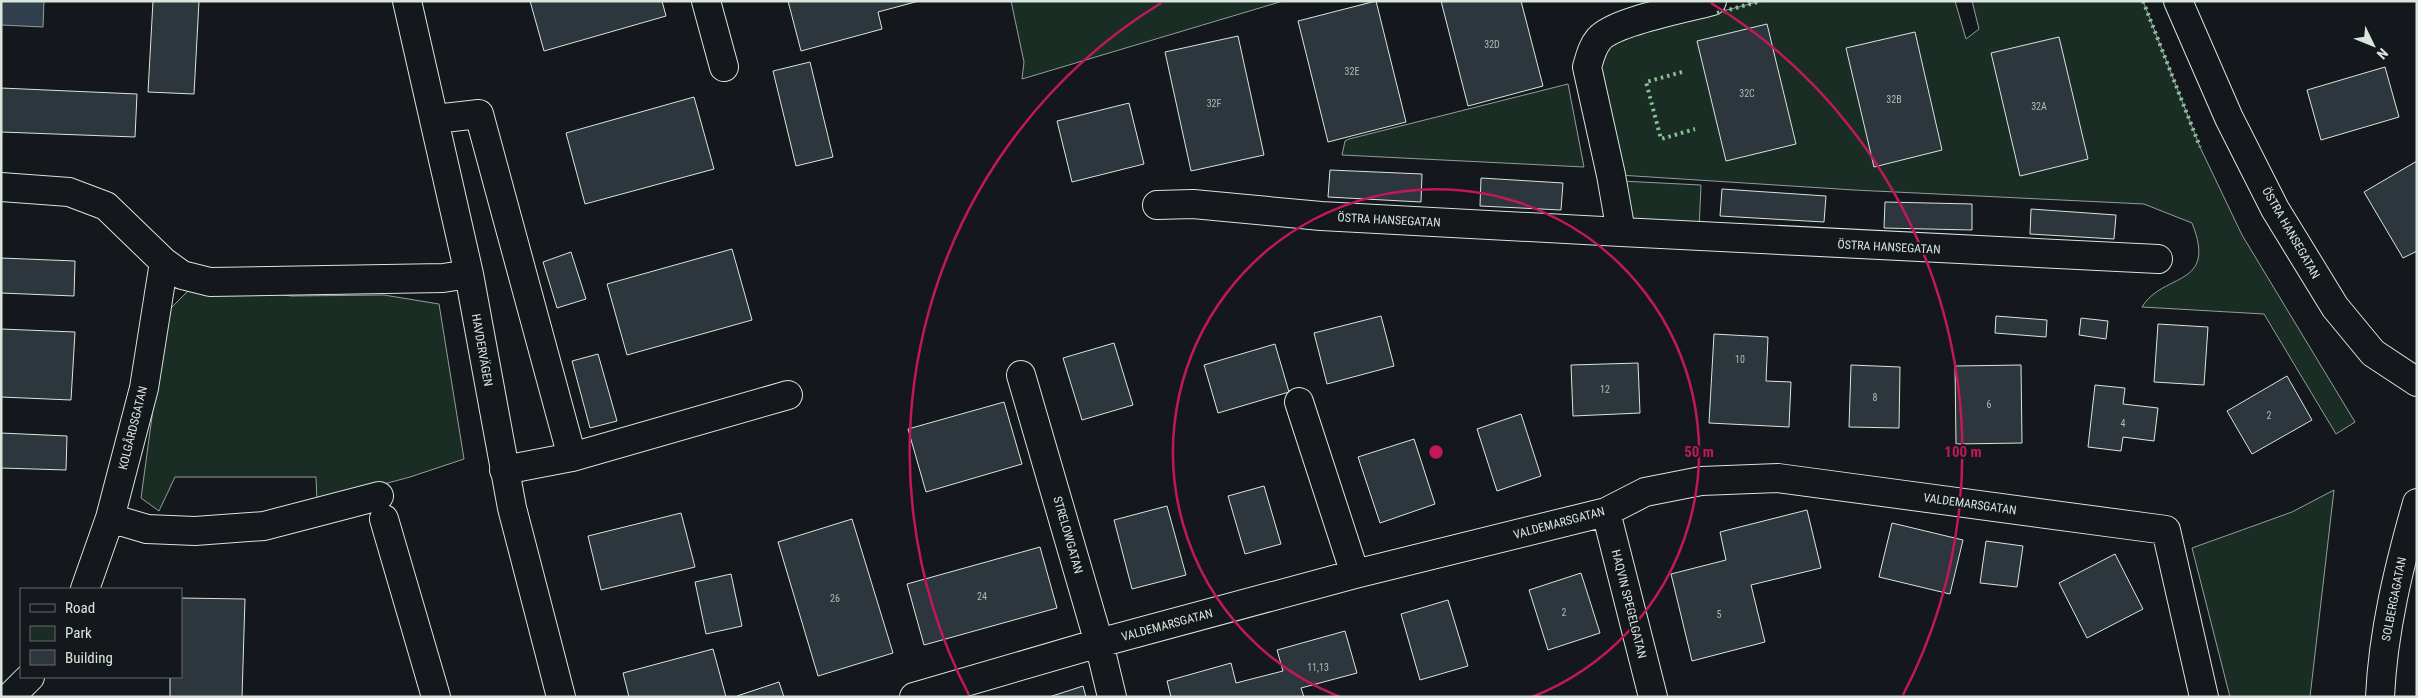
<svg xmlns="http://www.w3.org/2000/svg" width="2418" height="698" viewBox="0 0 2418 698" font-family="'Roboto Condensed',sans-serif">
	<rect width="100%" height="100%" fill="#14181c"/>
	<path fill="#1a2d24" stroke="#939e99" d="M 1011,1 L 1283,1 L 1022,79 L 1024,62 Z
		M 1761,1 L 1955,1 L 1966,39 L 1979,29 L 1972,1 L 2143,1 L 2200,147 L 2242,235 L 2355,422 L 2336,434 L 2264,314 L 2142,307 C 2163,272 2218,288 2192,223 L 2144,204 L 1854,190 L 1619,175 L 1598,71 C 1603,56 1608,47 1621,38 Z
		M 1568,84 L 1584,167 L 1342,155 L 1345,141 L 1349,139 Z
		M 1621,181 L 1701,185 L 1699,229 L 1627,223 Z
		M 228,289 L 292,296 L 384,295 L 439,304 L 464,459 L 410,477 L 317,502 L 316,477 L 175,477 L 159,511 L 141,498 L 166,313 L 188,291 Z
		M 2334,490 L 2310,697 L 2230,697 L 2192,548 L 2292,512 Z"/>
	<path fill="#2f3f4d" stroke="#939e99" d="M 1,1 L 44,1 L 43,27 L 1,25 Z"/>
	<path fill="#2c363c" stroke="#d8e6dc" d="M 153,1 L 199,1 L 194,94 L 148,92 Z
		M 530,1 L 662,1 L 666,16 L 544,51 Z
		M 788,1 L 919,1 L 878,12 L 882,29 L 801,51 Z
		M 1376,1 L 1406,122 L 1328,142 L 1298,21 Z
		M 1441,1 L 1521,1 L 1543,86 L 1468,106 Z
		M 1767,24 L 1796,144 L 1726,161 L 1697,41 Z
		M 1915,32 L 1942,150 L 1874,167 L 1846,48 Z
		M 1238,36 L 1264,155 L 1191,171 L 1165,52 Z
		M 2059,37 L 2088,159 L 2020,176 L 1991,53 Z
		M 810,62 L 833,157 L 796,166 L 773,71 Z
		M 2385,67 L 2399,117 L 2321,140 L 2307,90 Z
		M 1,88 L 137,94 L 135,137 L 1,132 Z
		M 694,97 L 714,169 L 585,204 L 566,133 Z
		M 1129,103 L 1144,164 L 1072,182 L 1057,121 Z
		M 2417,161 L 2417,251 L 2403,258 L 2364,192 Z
		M 1330,170 L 1422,174 L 1421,202 L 1328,197 Z
		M 1481,178 L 1563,183 L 1561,210 L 1480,206 Z
		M 1722,189 L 1826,196 L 1824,222 L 1720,216 Z
		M 1885,202 L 1972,204 L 1972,230 L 1884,228 Z
		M 2031,209 L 2116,215 L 2114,239 L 2030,234 Z
		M 732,249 L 752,320 L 627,355 L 607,284 Z
		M 571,252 L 586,299 L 557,308 L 543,262 Z
		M 1,258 L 75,261 L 74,296 L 1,293 Z
		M 1381,316 L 1394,366 L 1327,384 L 1314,333 Z
		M 1996,316 L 2047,320 L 2046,337 L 1995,333 Z
		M 2081,318 L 2108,321 L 2106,339 L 2079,335 Z
		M 2158,324 L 2208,327 L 2204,385 L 2154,382 Z
		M 1,329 L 75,332 L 71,400 L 1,397 Z
		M 1714,334 L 1768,337 L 1766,381 L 1791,382 L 1789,427 L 1709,423 Z
		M 1114,343 L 1133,405 L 1082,420 L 1063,358 Z
		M 1275,344 L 1289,392 L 1218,413 L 1204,365 Z
		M 598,354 L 617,421 L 590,428 L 572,361 Z
		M 1638,363 L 1640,413 L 1573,416 L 1571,365 Z
		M 1851,365 L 1900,367 L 1899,428 L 1849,427 Z
		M 2021,365 L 2022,443 L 1956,444 L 1955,366 Z
		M 2287,376 L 2312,420 L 2252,454 L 2227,411 Z
		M 2095,385 L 2125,388 L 2123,404 L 2158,408 L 2154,441 L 2123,437 L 2121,451 L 2088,447 Z
		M 1004,402 L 1022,464 L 926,492 L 908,429 Z
		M 1521,414 L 1541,476 L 1497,491 L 1477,429 Z
		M 1,433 L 67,436 L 66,470 L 1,468 Z
		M 1414,439 L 1435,504 L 1380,523 L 1358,457 Z
		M 1264,486 L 1281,544 L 1245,554 L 1228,496 Z
		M 1167,506 L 1186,575 L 1132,589 L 1114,520 Z
		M 1807,510 L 1821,568 L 1751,585 L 1765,642 L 1692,661 L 1671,574 L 1726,560 L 1720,532 Z
		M 681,513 L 695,567 L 601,590 L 588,536 Z
		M 852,519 L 893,653 L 818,676 L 778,542 Z
		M 1892,523 L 1963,540 L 1950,594 L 1879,577 Z
		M 1986,541 L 2023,546 L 2017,587 L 1980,583 Z
		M 1040,547 L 1057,608 L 924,645 L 907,584 Z
		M 2115,554 L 2143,609 L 2087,638 L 2059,583 Z
		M 1581,573 L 1600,633 L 1548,650 L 1529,590 Z
		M 731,574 L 742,626 L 706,634 L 695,582 Z
		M 181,598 L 245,599 L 242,697 L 170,697 L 170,677 L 181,677 Z
		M 1448,600 L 1468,666 L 1420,680 L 1401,614 Z
		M 1345,631 L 1357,673 L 1301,688 L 1304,697 L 1171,697 L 1167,681 L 1231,663 L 1236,683 L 1283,671 L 1277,650 Z
		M 713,649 L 726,697 L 629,697 L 623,673 Z
		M 779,682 L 784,697 L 737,697 L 737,696 Z
		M 1083,686 L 1086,697 L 1049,697 Z"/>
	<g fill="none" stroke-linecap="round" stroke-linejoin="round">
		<g stroke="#d8e6dc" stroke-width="30">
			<path id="minor" d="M 407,1 L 469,274 L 512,508 L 561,697
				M 706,1 L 724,67
				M 1712,1 C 1688,8 1614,21 1599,39 C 1592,47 1590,57 1587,67 L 1611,175 L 1621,232 L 2158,259
				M 2178,1 L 2229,118 L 2275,209 L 2335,307 L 2373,353 L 2417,382
				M 435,119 L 479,114 L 572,457 L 504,470
				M 1,187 L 69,192 L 106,206 L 164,262 L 182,275 L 210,282 L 443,278 L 469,274
				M 1157,205 L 1193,204 L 1321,216 L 1621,232
				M 1021,375 L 1099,643 L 1112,697
				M 1299,402 L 1355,574
				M 572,457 L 788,395
				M 1606,512 L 1653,697
				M 110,518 L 147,529 L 195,531 L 264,526 L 379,496
				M 384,519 L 436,697
				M 85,589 L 110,518 L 144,388 L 164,262
				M 10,697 L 30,677
				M 914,697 L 1099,643 L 1355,574 L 1606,512 L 1645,492 L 1701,481 L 1778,478 L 2166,530 L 2204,697"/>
		</g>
		<g stroke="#d8e6dc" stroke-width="30">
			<path id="major" d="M 2380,697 C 2383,631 2399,566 2417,503"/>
		</g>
		<use href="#minor" stroke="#14181c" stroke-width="28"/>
		<use href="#major" stroke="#14181c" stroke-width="28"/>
		<path stroke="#8ac095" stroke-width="4" stroke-dasharray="2.5 4" stroke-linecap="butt" d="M 2143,1 L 2200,147
			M 1717,13 L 1761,1
			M 1682,72 L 1646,82 L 1661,139 L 1695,129"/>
	</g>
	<g fill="none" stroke="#c2185b" stroke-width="2.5">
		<path d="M1340 697A263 263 0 1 1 1532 697"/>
		<path d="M969 695A527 527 0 0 1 1161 3M1711 3A527 527 0 0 1 1903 695"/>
	</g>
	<g text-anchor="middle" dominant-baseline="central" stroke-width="4" stroke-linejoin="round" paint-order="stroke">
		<g font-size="10" fill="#adbab4">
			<text x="1492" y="44">32D</text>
			<text x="1352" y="71">32E</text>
			<text x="1747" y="93">32C</text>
			<text x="1894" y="99">32B</text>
			<text x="1214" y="103">32F</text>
			<text x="2039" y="106">32A</text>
			<text x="1740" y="359">10</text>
			<text x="1605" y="389">12</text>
			<text x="1875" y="397">8</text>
			<text x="1989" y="404">6</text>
			<text x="2269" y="415">2</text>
			<text x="2123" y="423">4</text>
			<text x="982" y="596">24</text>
			<text x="835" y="598">26</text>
			<text x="1564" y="612">2</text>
			<text x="1719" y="614">5</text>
			<text x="1318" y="667">11,13</text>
		</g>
		<g font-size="12" fill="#d8e6dc" stroke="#14181c">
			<text transform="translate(1389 220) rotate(3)">ÖSTRA HANSEGATAN</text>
			<text transform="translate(2291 233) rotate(60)">ÖSTRA HANSEGATAN</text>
			<text transform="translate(1889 247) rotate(3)">ÖSTRA HANSEGATAN</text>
			<text transform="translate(482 350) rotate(80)">HAVDERVÄGEN</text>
			<text transform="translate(133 428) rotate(-76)">KOLGÅRDSGATAN</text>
			<text transform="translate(1970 504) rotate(8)">VALDEMARSGATAN</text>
			<text transform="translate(1559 523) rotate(-15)">VALDEMARSGATAN</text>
			<text transform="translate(1068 535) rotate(74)">STRELOWGATAN</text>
			<text transform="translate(2394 599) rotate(-79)">SOLBERGAGATAN</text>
			<text transform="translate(1629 604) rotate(76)">HAQVIN SPEGELGATAN</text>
			<text transform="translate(1167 625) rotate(-15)">VALDEMARSGATAN</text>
		</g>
	</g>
	<circle cx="1436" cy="452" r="8" fill="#c2185b" stroke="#14181c" stroke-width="2.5"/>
	<g font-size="15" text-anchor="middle" font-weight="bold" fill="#c2185b" stroke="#14181c" stroke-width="4" stroke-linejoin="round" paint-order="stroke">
		<text x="1699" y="457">50 m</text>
		<text x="1963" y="457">100 m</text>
	</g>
	<rect width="2418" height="698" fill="none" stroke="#d8e6dc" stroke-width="5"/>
	<rect x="20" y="588" width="162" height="90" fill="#14181c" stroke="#626a69"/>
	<rect x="30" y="604" width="25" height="8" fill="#14181c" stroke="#626a69"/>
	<text x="65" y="613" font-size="15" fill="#d8e6dc">Road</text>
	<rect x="30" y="626" width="25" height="15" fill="#1a2d24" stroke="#626a69"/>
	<text x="65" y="638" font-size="15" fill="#d8e6dc">Park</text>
	<rect x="30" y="650" width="25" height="15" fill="#2c363c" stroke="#626a69"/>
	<text x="65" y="663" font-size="15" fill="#d8e6dc">Building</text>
	<g transform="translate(2373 45) rotate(133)" stroke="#14181c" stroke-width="4" paint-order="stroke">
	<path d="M0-4L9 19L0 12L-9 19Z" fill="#d8e6dc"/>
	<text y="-8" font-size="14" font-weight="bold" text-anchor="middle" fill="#d8e6dc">N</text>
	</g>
</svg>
